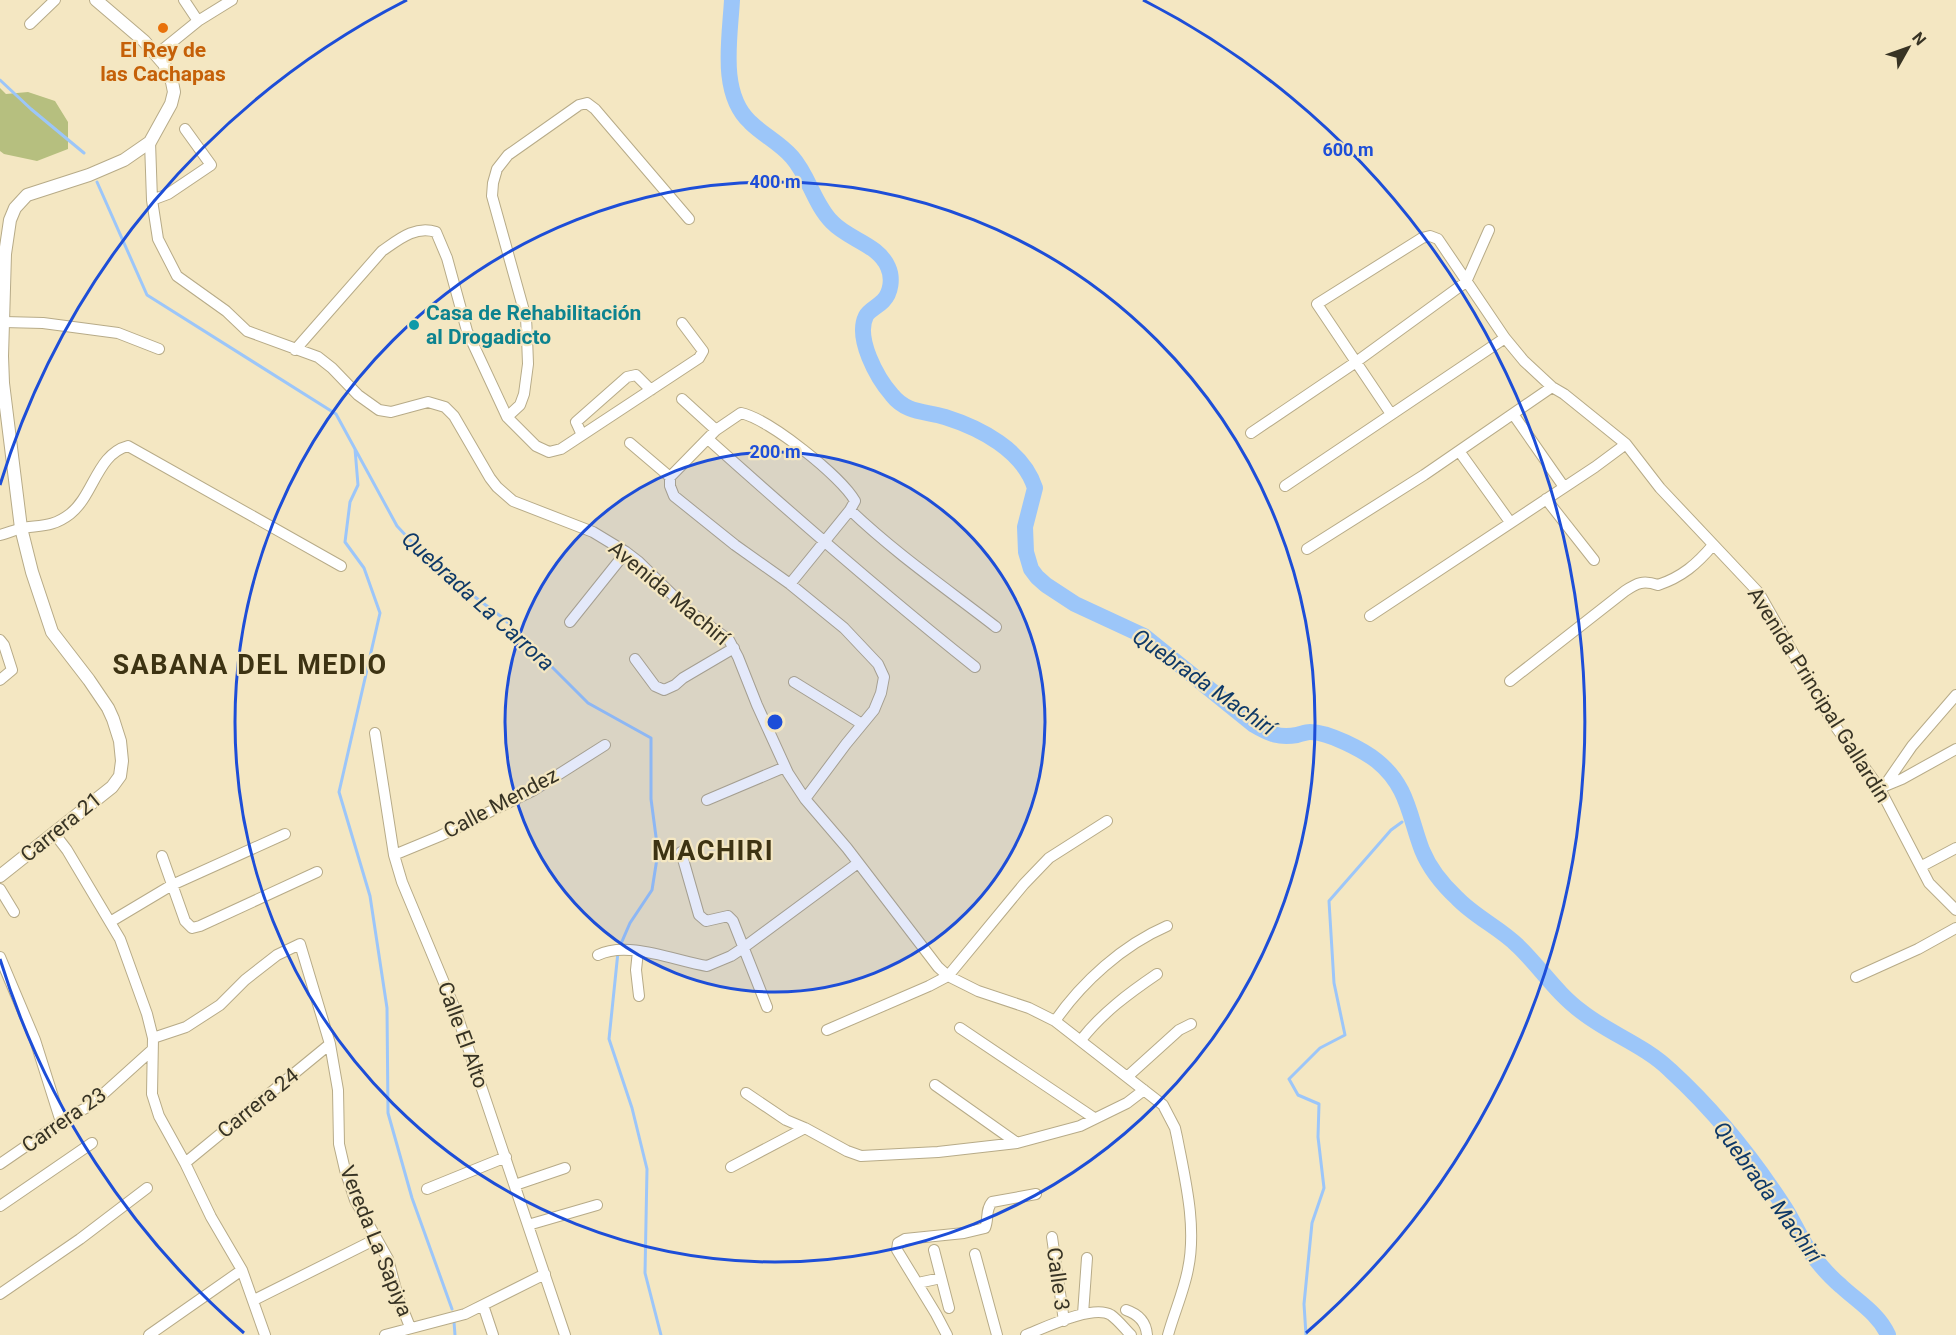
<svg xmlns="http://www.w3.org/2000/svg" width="1956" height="1335" viewBox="0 0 1956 1335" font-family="Roboto,sans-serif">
	<rect width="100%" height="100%" fill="#f4e7c2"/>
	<path fill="#b6bf7f" d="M 0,88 L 6,94 L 28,92 L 55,101 L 68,122 L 68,149 L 37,161 L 4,154 L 0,151 Z"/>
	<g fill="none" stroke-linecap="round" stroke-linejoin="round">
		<path stroke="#9cc6f9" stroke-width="3" d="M 0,80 L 31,109 L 84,153
			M 97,182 L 147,295 L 336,414 L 397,526 L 435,567 L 503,618 L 588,703 L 651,738 L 651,799 L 658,852 L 652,890 L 630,923 L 620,946
			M 355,449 L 358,485 L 350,502 L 345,542 L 364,568 L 380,613 L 339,792 L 370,896 L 387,1008 L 388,1113 L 412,1198 L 452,1309
			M 618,952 L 609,1039 L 632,1108 L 647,1169 L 645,1273 L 661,1335
			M 1831,1269 L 1853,1295 L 1891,1335
			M 454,1322 L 455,1335
			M 1306,1335 L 1304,1304 L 1312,1223 L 1324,1188 L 1318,1137 L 1319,1104 L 1298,1095 L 1289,1079 L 1320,1048 L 1345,1035 L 1334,983 L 1329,901 L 1391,830 L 1402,822"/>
		<path stroke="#9cc6f9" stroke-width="16" d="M 732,0 C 730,38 719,93 750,122 C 763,135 780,143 792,157 C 809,176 814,204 832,222 C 849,240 878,244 888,267 C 893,278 891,293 883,301 C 877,307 869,310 866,316 C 855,338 877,378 892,395 C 906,413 925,411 945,417 C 980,428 1023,450 1035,488 L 1025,527 L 1026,552 L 1031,569 L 1037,577 L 1046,585 L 1075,604 L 1144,636 L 1254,725 C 1269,734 1279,738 1297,735 C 1301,734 1306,732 1310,732 C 1329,732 1363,750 1377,761 C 1408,786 1409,816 1422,850 C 1429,867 1443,885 1457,898 C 1475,917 1500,928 1518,946 C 1540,967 1557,994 1582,1012 C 1610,1034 1644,1045 1670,1070 C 1714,1110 1753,1159 1785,1208 C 1794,1222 1800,1238 1810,1252 C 1819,1264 1829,1276 1841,1286 C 1857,1301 1879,1314 1888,1335"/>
		<g stroke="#b7ab88" stroke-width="12">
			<path id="minor" d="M 184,0 L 198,21
				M 30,24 L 55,0
				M 156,55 L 198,21 L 232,0
				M 150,142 L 152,200 L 158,239 L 177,276 L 226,311 L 247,331 L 318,357 L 332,368 L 358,395 L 379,410 L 391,412 L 428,402 L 445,407 L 454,416 L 490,478 L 497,487 L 513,501 L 593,532 L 626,552 L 639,562 L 688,610 L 729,640 L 738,657 L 757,705 L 788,773 L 805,799 L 847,848 L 938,967 L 948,976 L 978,991 L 1029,1008 L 1055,1021 L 1163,1105 L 1175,1128 L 1177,1137 C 1185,1179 1197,1226 1188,1269 C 1184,1291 1174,1313 1168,1335
				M 152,200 L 168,194 L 211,165 L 185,129
				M 4,322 L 43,323 L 118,333 L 159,349
				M 295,350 L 382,251 C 398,240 415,225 436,232 L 447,258 L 467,331 L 507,417 L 536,446 L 549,452 L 561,449 L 699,358 L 703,351 L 682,323
				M 682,399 L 716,430
				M 1391,414 L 1317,304 L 1422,238 L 1430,236 L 1438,239 L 1505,338 L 1524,361 L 1552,387 L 1564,394 L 1626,444 L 1660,488 L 1759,593 L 1833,723 L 1880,789 L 1929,883 L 1956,910
				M 1513,414 L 1564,487
				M 507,417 L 520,405 L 524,394 L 528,364 L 527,337 L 526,318 L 492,196 L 493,183 L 497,169 L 508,155 L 579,105 L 587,103 L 595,109 L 689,219
				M 1251,433 L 1356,362 L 1466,282 L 1489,230
				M 582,435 L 576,422 L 627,377 L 636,375 L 651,390
				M 708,439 C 795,517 883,594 975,667
				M 630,443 L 670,477
				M 1459,451 L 1510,522
				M 1285,486 L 1505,338
				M 1546,499 L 1594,560
				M 850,510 C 895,553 947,589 996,627
				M 0,535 C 7,533 15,530 22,528 C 42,525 53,527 70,514 C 94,495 97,454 128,446 L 341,566
				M 1307,549 L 1424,475 L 1552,387
				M 790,584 L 850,510 L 855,501 C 841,476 769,419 741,413 L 716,430 L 670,477 L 670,486 L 674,496 L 735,545 L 790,584 L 844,628 L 878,664 L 884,677 L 881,693 L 874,710 L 846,744 L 805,799
				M 1370,616 L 1595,467 L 1626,444
				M 570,622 L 626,552
				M 0,640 L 4,645 L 12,670 L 0,680
				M 635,659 L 655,686 L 664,690 L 675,685 L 683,678 L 734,648
				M 1510,681 L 1625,591 C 1637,583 1643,580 1658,585 C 1682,577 1697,564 1713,545
				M 794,682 L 862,724
				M 375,733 L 394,855 L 402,882 L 455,1009 L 565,1335
				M 1885,785 L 1912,746 L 1956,695
				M 1885,786 L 1902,779 L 1956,749
				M 707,800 L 785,767
				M 54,833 L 67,850 L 120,939 L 147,1014 L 153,1038 L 152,1094 L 159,1116 L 185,1163 L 211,1217 L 242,1270 L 265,1335
				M 681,852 L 699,915 L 706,921 L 728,916 L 733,921 L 767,1007
				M 394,855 L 440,836 L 534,790 L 605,745
				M 162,856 L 185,921 L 192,928 L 200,926 L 317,872
				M 1922,866 L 1956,848
				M 0,889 L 14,912
				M 110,922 L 172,885 L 285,834
				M 638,951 L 636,970 L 639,996
				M 598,955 C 628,940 675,961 707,966 L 731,956 L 743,948 L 858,863
				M 0,957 L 35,1040 L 61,1122
				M 1856,977 L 1918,949 L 1956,928
				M 1055,1021 C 1082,982 1123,945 1167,926
				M 960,1028 L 1094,1118
				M 827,1030 L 929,986 L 948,976 L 1024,884 L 1049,858 L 1107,821
				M 153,1038 L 186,1027 L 220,1005 L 245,980 L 277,955 L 300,944 L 330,1044 L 338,1090 L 339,1144 L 345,1170 L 355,1200 L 388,1259 L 398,1297 L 410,1327
				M 1081,1040 C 1102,1013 1129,993 1157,974
				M 1127,1077 L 1179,1030 L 1191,1024
				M 935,1085 L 1017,1143
				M 746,1093 L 786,1120 L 805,1128 L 847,1151 L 861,1156 L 938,1152 L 1017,1143 L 1080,1126 L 1127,1103 L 1144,1090
				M 185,1163 L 330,1044
				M 0,1164 L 61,1122 L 91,1105 L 152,1050
				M 731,1167 L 805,1128
				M 515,1185 L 565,1168
				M 427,1189 L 506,1157
				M 0,1206 L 92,1143
				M 528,1225 L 597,1205
				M 1052,1237 L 1064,1321
				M 934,1250 L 949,1308
				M 975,1254 L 997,1335
				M 918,1283 L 941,1278
				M 0,1294 L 80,1239 L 147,1188
				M 254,1300 L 376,1239
				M 483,1305 L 493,1335
				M 1126,1310 C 1138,1314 1146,1322 1147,1335
				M 1083,1314 L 1087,1258
				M 149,1335 L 242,1270
				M 385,1335 L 465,1314 L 545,1274
				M 947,1335 L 936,1314 L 897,1250 L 898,1243 L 905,1239 L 964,1233 L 985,1228 C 989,1219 985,1210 992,1202 L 1036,1194
				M 1026,1335 C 1044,1328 1093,1304 1111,1315 C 1118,1320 1125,1329 1131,1335"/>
		</g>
		<g stroke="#b7ab88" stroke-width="14">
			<path id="tertiary" d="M 0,876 L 112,787 L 120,776 L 122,761 L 120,741 L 113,719 L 108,708 L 89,680 L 52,632 L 32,572 L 21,528 L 3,383 L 2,356 L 5,254 L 10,220 L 15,208 L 27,195 L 89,175 L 124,160 L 150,142 L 171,104 L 174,92 L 172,82 L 164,64 L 144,41 L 96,0"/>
		</g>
		<use href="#minor" stroke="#fff" stroke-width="10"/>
		<use href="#tertiary" stroke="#fff" stroke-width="12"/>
	</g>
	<circle cx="775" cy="722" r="270" fill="#1d4ed8" fill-opacity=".12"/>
	<g fill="none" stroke="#1d4ed8" stroke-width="3">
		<circle cx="775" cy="722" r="270"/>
		<circle cx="775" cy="722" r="540"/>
		<path d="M244 1333A810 810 0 0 1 0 959M0 485A810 810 0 0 1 407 0M1143 0A810 810 0 0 1 1306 1333"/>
	</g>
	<circle fill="#e8710a" stroke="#f4e7c2" stroke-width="2" cx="163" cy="28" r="6"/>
	<circle fill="#0f9aa8" stroke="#f4e7c2" stroke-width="2" cx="414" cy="325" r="6"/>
	<g text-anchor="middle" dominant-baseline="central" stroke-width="4.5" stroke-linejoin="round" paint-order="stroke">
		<g font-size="21" font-weight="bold" fill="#c56008" stroke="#f4e7c2">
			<text x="163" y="50">El Rey de<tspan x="163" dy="24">las Cachapas</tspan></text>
		</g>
		<g font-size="21" font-weight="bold" fill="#0d838f" stroke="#f4e7c2" text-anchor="start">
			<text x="426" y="313">Casa de Rehabilitación<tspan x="426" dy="24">al Drogadicto</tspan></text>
		</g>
		<g font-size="21" fill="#373324" stroke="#f4e7c2">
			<text transform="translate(669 593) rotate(40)">Avenida Machirí</text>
			<text transform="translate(1819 695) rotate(58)">Avenida Principal Gallardín</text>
			<text transform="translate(501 803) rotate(-28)">Calle Mendez</text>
			<text transform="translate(61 827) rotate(-39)">Carrera 21</text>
			<text transform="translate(463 1035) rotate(70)">Calle El Alto</text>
			<text transform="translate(258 1103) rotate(-39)">Carrera 24</text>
			<text transform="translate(64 1120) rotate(-35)">Carrera 23</text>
			<text transform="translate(376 1241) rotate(68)">Vereda La Sapiya</text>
			<text transform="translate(1058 1279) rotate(82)">Calle 3</text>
		</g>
		<g font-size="22" font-style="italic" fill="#0e3967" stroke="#f4e7c2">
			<text transform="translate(478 601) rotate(42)">Quebrada La Carrora</text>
			<text transform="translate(1204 682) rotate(35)">Quebrada Machirí</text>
			<text transform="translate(1768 1192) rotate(54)">Quebrada Machirí</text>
		</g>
		<g font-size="27" font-weight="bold" letter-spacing="1.5" fill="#3d3313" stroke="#f4e7c2">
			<text x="250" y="665">SABANA DEL MEDIO</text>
			<text x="713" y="851">MACHIRI</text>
		</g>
	</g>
	<circle cx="775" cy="722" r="9" fill="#1d4ed8" stroke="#f4e7c2" stroke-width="3"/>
	<g font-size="18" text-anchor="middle" font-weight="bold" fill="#1d4ed8" stroke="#f4e7c2" stroke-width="4.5" stroke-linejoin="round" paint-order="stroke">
		<text x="1348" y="156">600 m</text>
		<text x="775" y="188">400 m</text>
		<text x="775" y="458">200 m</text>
	</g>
	<g transform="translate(1908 48) rotate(50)" stroke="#f4e7c2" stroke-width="4.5" paint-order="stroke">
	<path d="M0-4.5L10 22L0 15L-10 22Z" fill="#373324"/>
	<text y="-9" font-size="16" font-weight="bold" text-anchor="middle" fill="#373324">N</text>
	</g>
</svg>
